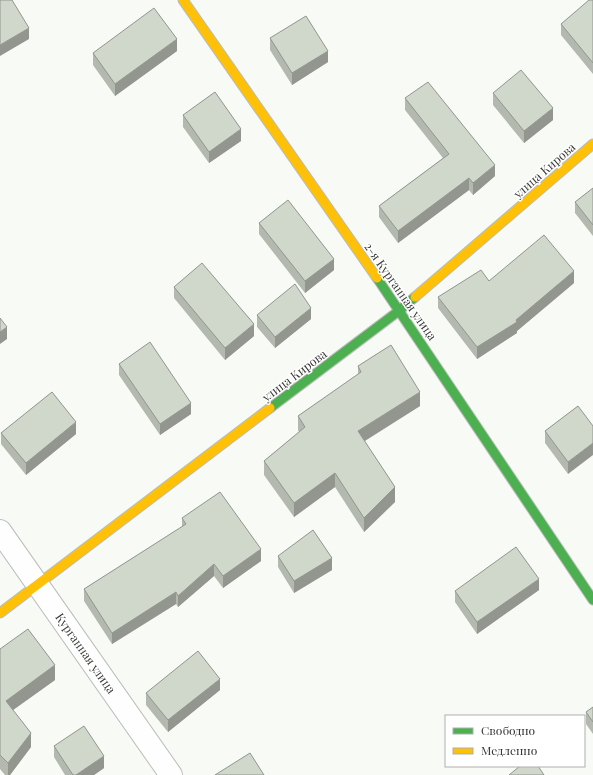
<svg xmlns="http://www.w3.org/2000/svg" width="593" height="775" viewBox="0 0 593 775" font-family="'Playfair Display',serif">
	<rect width="100%" height="100%" fill="#f7faf5"/>
	<g fill="none" stroke-linecap="round" stroke-linejoin="round">
		<g stroke="#babdb9" stroke-width="24">
			<path id="street" d="M 0,531 L 171,775"/>
		</g>
		<g stroke="#babdb9" stroke-width="11">
			<path id="fast" d="M 377,278 L 593,600
				M 270,408 L 400,310 L 415,297"/>
		</g>
		<g stroke="#babdb9" stroke-width="11">
			<path id="slow" d="M 183,0 L 377,278
				M 415,297 L 593,144
				M 0,613 L 270,408"/>
		</g>
		<use href="#street" stroke="#fefefe" stroke-width="22"/>
		<use href="#fast" stroke="#4caf50" stroke-width="9"/>
		<use href="#slow" stroke="#ffc107" stroke-width="9"/>
	</g>
	<path fill="#b3b9af" d="M 593,0 L 593,74 L 561,35 L 561,24 Z
		M 270,38 L 328,62 L 292,85 L 270,50 Z
		M 177,51 L 115,96 L 93,65 L 93,53 Z
		M 493,93 L 553,120 L 524,143 L 493,105 Z
		M 405,98 L 495,176 L 473,195 L 469,190 L 398,243 L 379,217 L 379,206 L 443,158 L 405,110 Z
		M 183,115 L 241,141 L 209,163 L 183,127 Z
		M 593,188 L 593,236 L 575,213 L 575,202 Z
		M 259,223 L 334,270 L 305,293 L 259,234 Z
		M 489,281 L 574,283 L 517,331 L 517,333 L 477,359 L 438,308 L 438,297 Z
		M 174,287 L 254,336 L 225,360 L 174,298 Z
		M 257,315 L 311,319 L 275,348 L 257,327 Z
		M 119,364 L 191,414 L 160,435 L 119,375 Z
		M 358,366 L 420,406 L 365,441 L 395,502 L 364,532 L 335,487 L 294,517 L 264,475 L 264,461 L 299,432 L 298,430 L 298,416 L 358,375 Z
		M 578,406 L 568,474 L 545,443 L 545,431 Z
		M 1,433 L 76,434 L 26,475 L 1,444 Z
		M 182,518 L 261,561 L 223,588 L 214,576 L 178,607 L 176,604 L 112,644 L 84,601 L 84,589 L 182,527 Z
		M 278,556 L 332,570 L 294,593 L 278,567 Z
		M 539,590 L 477,634 L 455,602 L 455,591 Z
		M 0,649 L 55,680 L 13,710 L 31,747 L 10,775 L 5,775 L 0,769 Z
		M 220,690 L 168,732 L 146,705 L 146,693 Z
		M 593,707 L 593,734 L 586,724 L 586,712 Z
		M 54,746 L 104,768 L 94,775 L 65,775 L 54,757 Z"/>
	<path fill="#92968e" d="M 29,28 L 29,39 L 0,56 L 0,45 Z
		M 177,39 L 177,51 L 115,96 L 115,84 Z
		M 328,51 L 328,62 L 292,85 L 292,73 Z
		M 553,108 L 553,120 L 524,143 L 524,131 Z
		M 241,129 L 241,141 L 209,163 L 209,152 Z
		M 495,165 L 495,176 L 473,195 L 473,183 Z
		M 469,178 L 469,190 L 398,243 L 398,231 Z
		M 334,259 L 334,270 L 305,293 L 305,281 Z
		M 574,271 L 574,283 L 517,331 L 517,333 L 477,359 L 477,347 L 516,320 Z
		M 311,308 L 311,319 L 275,348 L 275,337 Z
		M 254,324 L 254,336 L 225,360 L 225,348 Z
		M 7,327 L 7,339 L 0,344 L 0,332 Z
		M 420,392 L 420,406 L 358,445 L 358,431 Z
		M 191,403 L 191,414 L 160,435 L 160,424 Z
		M 76,422 L 76,434 L 26,475 L 26,463 Z
		M 593,443 L 593,455 L 568,474 L 568,462 Z
		M 335,473 L 335,487 L 294,517 L 294,503 Z
		M 395,487 L 395,502 L 364,532 L 364,518 Z
		M 261,549 L 261,561 L 223,588 L 223,576 Z
		M 332,558 L 332,570 L 294,593 L 294,581 Z
		M 214,564 L 214,576 L 178,607 L 178,596 Z
		M 539,579 L 539,590 L 477,634 L 477,622 Z
		M 176,592 L 176,604 L 112,644 L 112,633 Z
		M 55,665 L 55,680 L 6,715 L 6,701 Z
		M 220,679 L 220,690 L 168,732 L 168,720 Z
		M 31,733 L 31,747 L 10,775 L 8,775 L 8,763 Z
		M 104,756 L 104,768 L 94,775 L 76,775 Z"/>
	<path fill="#d0d7cb" stroke="#92968e" d="M 0,0 L 12,0 L 29,28 L 0,45 Z
		M 589,0 L 593,0 L 593,63 L 561,24 Z
		M 154,8 L 177,39 L 115,84 L 93,53 Z
		M 306,16 L 328,51 L 292,73 L 270,38 Z
		M 521,70 L 553,108 L 524,131 L 493,93 Z
		M 428,82 L 495,165 L 473,183 L 469,178 L 398,231 L 379,206 L 449,154 L 405,98 Z
		M 215,92 L 241,129 L 209,152 L 183,115 Z
		M 593,188 L 593,225 L 575,202 Z
		M 288,200 L 334,259 L 305,281 L 259,223 Z
		M 544,235 L 574,271 L 516,320 L 517,322 L 477,347 L 438,297 L 481,270 L 489,281 Z
		M 202,263 L 254,324 L 225,348 L 174,287 Z
		M 295,284 L 311,308 L 275,337 L 257,315 Z
		M 0,318 L 7,327 L 0,332 Z
		M 150,342 L 191,403 L 160,424 L 119,364 Z
		M 391,345 L 420,392 L 358,431 L 395,487 L 364,518 L 335,473 L 294,503 L 264,461 L 305,427 L 298,416 L 361,372 L 358,366 Z
		M 52,392 L 76,422 L 26,463 L 1,433 Z
		M 578,406 L 593,426 L 593,443 L 568,462 L 545,431 Z
		M 220,492 L 261,549 L 223,576 L 214,564 L 178,596 L 176,592 L 112,633 L 84,589 L 186,524 L 182,518 Z
		M 313,530 L 332,558 L 294,581 L 278,556 Z
		M 516,547 L 539,579 L 477,622 L 455,591 Z
		M 28,629 L 55,665 L 6,701 L 31,733 L 8,763 L 0,755 L 0,649 Z
		M 198,651 L 220,679 L 168,720 L 146,693 Z
		M 593,707 L 593,722 L 586,712 Z
		M 84,726 L 104,756 L 76,775 L 73,775 L 54,746 Z
		M 250,753 L 264,775 L 215,775 Z
		M 520,766 L 538,766 L 544,775 L 509,775 Z"/>
	<g text-anchor="middle" dominant-baseline="central" stroke-width="3" stroke-linejoin="round" paint-order="stroke">
		<g font-size="12" fill="#353733" stroke="#fff">
			<text transform="translate(544 170) rotate(-41)">улица Кирова</text>
			<text transform="translate(401 291) rotate(55)">2-я Курганная улица</text>
			<text transform="translate(294 375) rotate(-37)">улица Кирова</text>
			<text transform="translate(86 653) rotate(55)">Курганная улица</text>
		</g>
	</g>
	<rect x="445" y="715" width="140" height="52" fill="#ffffff" stroke="#aeafad"/>
	<rect x="453" y="728" width="20" height="6" fill="#4caf50" stroke="#aeafad"/>
	<text x="481" y="735" font-size="12" fill="#353733">Свободно</text>
	<rect x="453" y="748" width="20" height="6" fill="#ffc107" stroke="#aeafad"/>
	<text x="481" y="755" font-size="12" fill="#353733">Медленно</text>
</svg>
